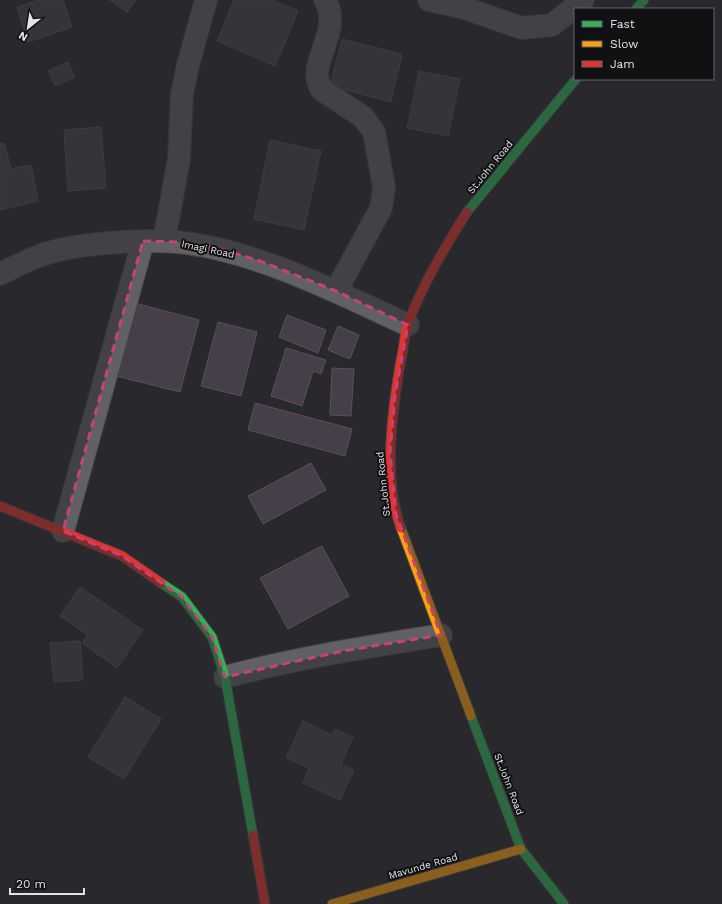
<svg xmlns="http://www.w3.org/2000/svg" width="722" height="904" viewBox="0 0 722 904" font-family="'Work Sans',sans-serif">
	<rect width="100%" height="100%" fill="#29292d"/>
	<path fill="#463f49" stroke="#545456" d="M 39,0 L 63,0 L 72,27 L 28,42 L 17,7 Z
		M 110,0 L 136,0 L 127,12 Z
		M 234,0 L 272,0 L 298,11 L 275,66 L 217,41 Z
		M 342,39 L 402,54 L 391,102 L 330,86 Z
		M 68,62 L 75,77 L 55,86 L 48,71 Z
		M 419,71 L 460,79 L 448,136 L 407,128 Z
		M 101,127 L 106,188 L 68,191 L 64,130 Z
		M 270,140 L 321,151 L 304,230 L 254,219 Z
		M 4,143 L 11,169 L 31,165 L 38,201 L 0,210 L 0,144 Z
		M 127,301 L 199,320 L 180,392 L 108,374 Z
		M 287,315 L 326,330 L 318,353 L 279,337 Z
		M 218,322 L 257,332 L 241,396 L 201,386 Z
		M 338,326 L 359,335 L 350,359 L 328,350 Z
		M 286,348 L 326,360 L 321,374 L 313,371 L 302,406 L 271,396 Z
		M 332,368 L 354,369 L 351,416 L 330,415 Z
		M 255,403 L 352,429 L 345,456 L 248,430 Z
		M 311,463 L 326,490 L 263,524 L 248,496 Z
		M 322,546 L 349,596 L 288,629 L 260,578 Z
		M 80,587 L 143,630 L 117,668 L 82,643 L 88,635 L 60,616 Z
		M 80,641 L 83,680 L 54,682 L 50,643 Z
		M 125,697 L 161,719 L 124,779 L 88,757 Z
		M 303,721 L 332,735 L 335,729 L 353,737 L 341,764 L 354,770 L 340,800 L 303,783 L 309,768 L 286,758 Z"/>
	<g fill="none" stroke-linecap="round" stroke-linejoin="round">
		<g stroke="#454547" stroke-width="24">
			<path id="street" d="M 325,0 C 344,32 304,64 322,90 L 363,117 L 374,132 L 384,187 L 381,208 L 336,291
				M 429,0 L 464,8 L 522,28 L 552,25 L 583,0
				M 164,241 L 179,159 L 182,94 L 188,65 L 206,0
				M 0,274 C 13,268 25,261 39,256 C 59,248 85,245 107,243 C 130,241 154,240 177,242 C 253,249 339,293 408,325
				M 63,531 L 143,241
				M 225,677 C 296,658 368,647 441,635"/>
		</g>
		<g stroke="#454547" stroke-width="11">
			<path id="fast" d="M 636,9 L 644,0
				M 467,212 L 576,79
				M 161,583 L 182,597 L 212,637 L 225,677 L 253,835
				M 471,716 L 521,849 L 564,904"/>
		</g>
		<g stroke="#454547" stroke-width="11">
			<path id="slow" d="M 401,528 L 471,716
				M 332,904 L 521,849"/>
		</g>
		<g stroke="#454547" stroke-width="11">
			<path id="jam" d="M 0,506 L 122,556 L 161,583
				M 401,528 C 383,479 392,411 401,360 C 404,349 404,335 408,324 C 422,285 445,247 467,212
				M 253,835 L 265,904"/>
		</g>
		<use href="#street" stroke="#616164" stroke-width="22"/>
		<use href="#fast" stroke="#30b455" stroke-width="9"/>
		<use href="#slow" stroke="#ff9f0a" stroke-width="9"/>
		<use href="#jam" stroke="#e5322d" stroke-width="9"/>
	</g>
	<path d="M0 0H722V904H0ZM 143,241 L 177,242 L 217,248 L 260,261 L 336,291 L 408,325 L 395,395 L 390,452 L 396,514 L 441,635 L 343,651 L 225,677 L 212,637 L 182,597 L 122,556 L 63,531 Z" fill="#29292d" fill-opacity=".55" fill-rule="evenodd"/>
	<path fill="none" stroke="#c94177" stroke-width="3" stroke-dasharray="8 5" stroke-linejoin="round" d="M 143,241 L 177,242 L 217,248 L 260,261 L 336,291 L 408,325 L 395,395 L 390,452 L 396,514 L 441,635 L 343,651 L 225,677 L 212,637 L 182,597 L 122,556 L 63,531 Z"/>
	<g text-anchor="middle" dominant-baseline="central" stroke-width="4" stroke-linejoin="round" paint-order="stroke">
		<g font-size="10" fill="#e3e3e6" stroke="#111114">
			<text transform="translate(490 167) rotate(-51)">St.John Road</text>
			<text transform="translate(208 249) rotate(12)">Imagi Road</text>
			<text transform="translate(383 484) rotate(-96)">St.John Road</text>
			<text transform="translate(509 784) rotate(69)">St.John Road</text>
			<text transform="translate(423 866) rotate(-16)">Mavunde Road</text>
		</g>
	</g>
	<rect x="574" y="8" width="140" height="72" fill="#111114" stroke="#656568"/>
	<rect x="582" y="21" width="20" height="6" fill="#30b455" stroke="#656568"/>
	<text x="610" y="28" font-size="12" fill="#e3e3e6">Fast</text>
	<rect x="582" y="41" width="20" height="6" fill="#ff9f0a" stroke="#656568"/>
	<text x="610" y="48" font-size="12" fill="#e3e3e6">Slow</text>
	<rect x="582" y="61" width="20" height="6" fill="#e5322d" stroke="#656568"/>
	<text x="610" y="68" font-size="12" fill="#e3e3e6">Jam</text>
	<g transform="translate(28 28) rotate(210)" stroke="#111114" stroke-width="3" paint-order="stroke">
	<path d="M0-3L7 15L0 10L-7 15Z" fill="#e3e3e6"/>
	<text y="-6" font-size="11" font-weight="bold" text-anchor="middle" fill="#e3e3e6">N</text>
	</g>
	<path d="M10 888v6h74v-6" fill="none" stroke="#e3e3e6" stroke-width="2"/>
	<text x="16" y="888" font-size="12" fill="#e3e3e6" stroke="#111114" stroke-width="3" paint-order="stroke">20 m</text>
</svg>
